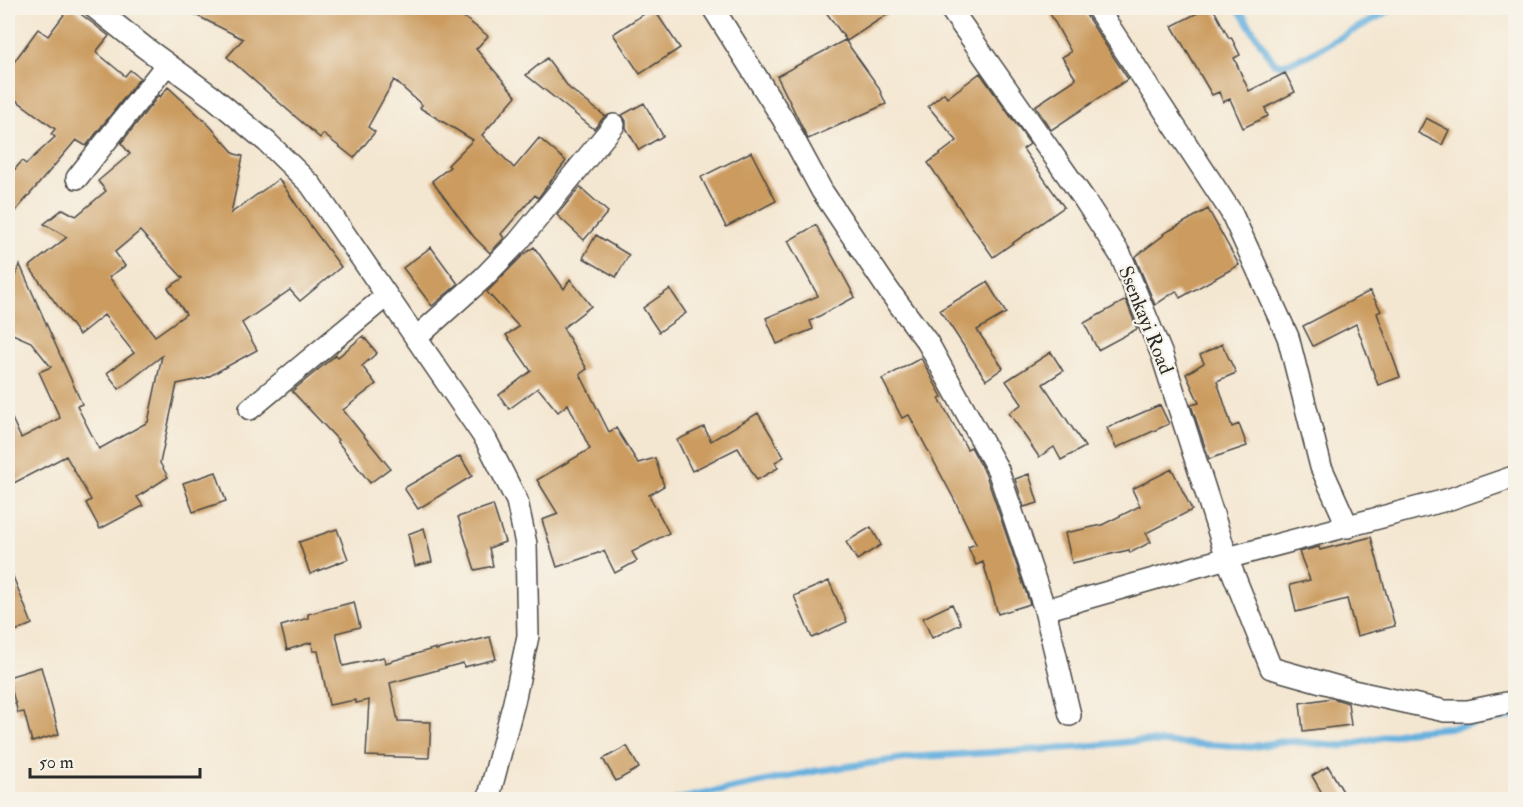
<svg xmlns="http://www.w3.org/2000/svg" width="1523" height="807" viewBox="0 0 1523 807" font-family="'IM FELL Double Pica',serif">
	<rect width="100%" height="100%" fill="#f7f3e8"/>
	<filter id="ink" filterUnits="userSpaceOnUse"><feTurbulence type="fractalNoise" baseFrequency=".0167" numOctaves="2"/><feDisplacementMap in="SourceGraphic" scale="12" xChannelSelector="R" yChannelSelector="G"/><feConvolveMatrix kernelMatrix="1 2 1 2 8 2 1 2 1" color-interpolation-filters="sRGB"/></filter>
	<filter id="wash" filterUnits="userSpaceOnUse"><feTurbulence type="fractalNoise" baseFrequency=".008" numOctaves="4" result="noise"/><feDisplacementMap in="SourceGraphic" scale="24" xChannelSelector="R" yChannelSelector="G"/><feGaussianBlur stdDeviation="1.35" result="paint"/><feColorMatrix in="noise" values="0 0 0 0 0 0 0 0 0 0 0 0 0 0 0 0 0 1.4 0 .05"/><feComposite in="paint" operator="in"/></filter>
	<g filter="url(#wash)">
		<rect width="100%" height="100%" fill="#f4e7d2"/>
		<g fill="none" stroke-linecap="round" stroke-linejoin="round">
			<path stroke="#66b0de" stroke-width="7" d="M 1238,8 L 1274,63 L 1283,65 L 1306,56 L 1394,8
				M 676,800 L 816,771 L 915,757 L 1079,747 L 1135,741 L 1251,747 L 1287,741 L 1343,746 L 1409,731 L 1454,727 L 1516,716"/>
		</g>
		<g id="blocks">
			<path fill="#cb9b5f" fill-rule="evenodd" d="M 69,8 L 73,8 L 109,36 L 96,52 L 125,76 L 130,70 L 140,78 L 86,146 L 76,140 L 8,220 L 8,177 L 22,161 L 26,164 L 55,137 L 51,134 L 55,129 L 8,94 L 8,70 L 38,29 L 48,36 Z
				M 182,8 L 452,8 L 488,36 L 476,49 L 516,96 L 482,135 L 514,168 L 539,138 L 566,161 L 538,198 L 535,195 L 501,234 L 504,238 L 490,253 L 474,237 L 432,181 L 450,167 L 448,165 L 473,140 L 420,108 L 422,105 L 394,80 L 368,127 L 375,132 L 354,158 L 323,134 L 320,138 L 227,57 L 243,39 Z
				M 653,8 L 680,48 L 640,74 L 613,34 Z
				M 823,8 L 897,8 L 847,41 Z
				M 1047,8 L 1084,8 L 1086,15 L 1128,79 L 1051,130 L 1035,106 L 1076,79 L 1062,57 L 1071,52 Z
				M 1207,8 L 1213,8 L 1229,38 L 1231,37 L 1240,55 L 1234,58 L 1249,91 L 1285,73 L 1295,92 L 1265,108 L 1268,116 L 1243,128 L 1230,99 L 1223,102 L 1219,92 L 1212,95 L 1172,26 Z
				M 845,40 L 878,86 L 886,104 L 808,139 L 777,76 Z
				M 547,58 L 569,88 L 605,116 L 594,129 L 526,75 Z
				M 980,73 L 1030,144 L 1023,149 L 1064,207 L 993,257 L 928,163 L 957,141 L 928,106 L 944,93 L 947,98 Z
				M 168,87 L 208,124 L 235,154 L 243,156 L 231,213 L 279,179 L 310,225 L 341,267 L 300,301 L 290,290 L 242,323 L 257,350 L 206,378 L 177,384 L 160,463 L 168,477 L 137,497 L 143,506 L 100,529 L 86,503 L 91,500 L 66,456 L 8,486 L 8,410 L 21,438 L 60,418 L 39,372 L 51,367 L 31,342 L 8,332 L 8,290 L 20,265 L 82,404 L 77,406 L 99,449 L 148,422 L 162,356 L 119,389 L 107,373 L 134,353 L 104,315 L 79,335 L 29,267 L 67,237 L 44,224 L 63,209 L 76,216 L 106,191 L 98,181 L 130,154 L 121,143 L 159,95 L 160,97 ZM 140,231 L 183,278 L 168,288 L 186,314 L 155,336 L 109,277 L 125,266 L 115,252 Z
				M 644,103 L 663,136 L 639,150 L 626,128 L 626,121 L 622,115 Z
				M 1426,118 L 1449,130 L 1442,145 L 1418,133 Z
				M 751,152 L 776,201 L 726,227 L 701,177 Z
				M 580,187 L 608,212 L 584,240 L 557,215 Z
				M 1208,209 L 1239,265 L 1180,298 L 1176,291 L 1155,305 L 1135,257 L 1164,235 L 1163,234 Z
				M 816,225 L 855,297 L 810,321 L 813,329 L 777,344 L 766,318 L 818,296 L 788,241 Z
				M 596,235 L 629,255 L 616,277 L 583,258 Z
				M 431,247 L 458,284 L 432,306 L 403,268 Z
				M 534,247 L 564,289 L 570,279 L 591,306 L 563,328 L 587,369 L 580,374 L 609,432 L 616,428 L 638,463 L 655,458 L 664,486 L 649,495 L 669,533 L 632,552 L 637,561 L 615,573 L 604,551 L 557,567 L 542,520 L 558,514 L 537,480 L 590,449 L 568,404 L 558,412 L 538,388 L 509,409 L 499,395 L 531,371 L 506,335 L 519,327 L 487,292 L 523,255 Z
				M 987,282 L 1006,313 L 977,330 L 1003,368 L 986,380 L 940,310 Z
				M 670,289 L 686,313 L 659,332 L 643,308 Z
				M 1370,291 L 1381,311 L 1377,313 L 1400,377 L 1378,385 L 1356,324 L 1313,346 L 1303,326 Z
				M 1126,300 L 1137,329 L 1098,350 L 1084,323 Z
				M 363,336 L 377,353 L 362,366 L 376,384 L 343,410 L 390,468 L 370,483 L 337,441 L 338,440 L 292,391 L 336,355 L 338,357 Z
				M 1222,344 L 1236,373 L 1217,381 L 1232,427 L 1239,424 L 1247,446 L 1209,459 L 1191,405 L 1199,403 L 1186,374 L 1204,363 L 1200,355 Z
				M 1051,352 L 1063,371 L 1043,384 L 1085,447 L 1061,460 L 1054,447 L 1039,457 L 1009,413 L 1022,404 L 1006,381 Z
				M 921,358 L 942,397 L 939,398 L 967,449 L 971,447 L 986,475 L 1030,604 L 998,614 L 983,562 L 976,565 L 968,547 L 976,544 L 955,501 L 909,415 L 902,418 L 882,379 Z
				M 1160,405 L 1169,424 L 1116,448 L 1107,428 Z
				M 758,413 L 784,457 L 775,462 L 778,468 L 757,480 L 738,448 L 692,471 L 677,440 L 704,427 L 711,441 Z
				M 460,456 L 472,476 L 418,509 L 404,488 Z
				M 1172,469 L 1192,510 L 1146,533 L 1151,542 L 1130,553 L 1129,550 L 1072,563 L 1065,533 L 1102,525 L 1140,506 L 1132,489 Z
				M 216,472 L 226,501 L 193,512 L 183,483 Z
				M 1029,474 L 1038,503 L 1024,507 L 1015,479 Z
				M 493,505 L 505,542 L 489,548 L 493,566 L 475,570 L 458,517 Z
				M 871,527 L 881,545 L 857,560 L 846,542 Z
				M 424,528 L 432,562 L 415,566 L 408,534 Z
				M 337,529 L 348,559 L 310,574 L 299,542 Z
				M 1371,537 L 1395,626 L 1357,636 L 1347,599 L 1296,612 L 1290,585 L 1310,580 L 1299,552 L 1319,547 L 1320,550 Z
				M 8,564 L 32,624 L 8,634 Z
				M 829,581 L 847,622 L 812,638 L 794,596 Z
				M 354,602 L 360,627 L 336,633 L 343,666 L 384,657 L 385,663 L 436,648 L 436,650 L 490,637 L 496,659 L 464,667 L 463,663 L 390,683 L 398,721 L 431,722 L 429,758 L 366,756 L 369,700 L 356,703 L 355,700 L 329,705 L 318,651 L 313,651 L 312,642 L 287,650 L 281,626 L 308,618 L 308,614 Z
				M 952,604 L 961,624 L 932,638 L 923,618 Z
				M 41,667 L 59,734 L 32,742 L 24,712 L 18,713 L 8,677 Z
				M 1332,698 L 1348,703 L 1351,725 L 1303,731 L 1300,703 Z
				M 627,746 L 639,768 L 616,781 L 603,759 Z
				M 1328,766 L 1348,800 L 1326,800 L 1312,776 Z"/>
		</g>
	</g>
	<g filter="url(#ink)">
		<use href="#blocks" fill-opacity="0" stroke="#494744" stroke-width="1.5"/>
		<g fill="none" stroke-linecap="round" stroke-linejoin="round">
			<g stroke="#494744" stroke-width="24">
				<path id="street" d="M 95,8 L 144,47 L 214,98 L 267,142 L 311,185 L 486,440 L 517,501 L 526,544 L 528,636 L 514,702 L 488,800
					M 713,8 L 783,119 L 822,191 L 889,291 L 928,343 L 998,470 L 1045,610 L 1070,715
					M 950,8 L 1084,199 L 1121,256 L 1162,355 L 1227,558 L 1271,668 L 1353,691 L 1445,711 L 1468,711 L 1516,701
					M 1097,8 L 1231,212 L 1288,337 L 1321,467 L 1348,527
					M 77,178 L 167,64
					M 416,338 L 483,278 L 518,242 L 614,125
					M 250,409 L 386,296
					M 1045,610 L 1227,558 L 1450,499 L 1516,476"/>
			</g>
			<use href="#street" stroke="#fff" stroke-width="21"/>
		</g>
	</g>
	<g text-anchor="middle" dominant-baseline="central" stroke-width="4.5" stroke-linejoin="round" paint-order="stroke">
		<g font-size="20" fill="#2b2b2b" stroke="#f7f3e8">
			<text transform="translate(1146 320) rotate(68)">Ssenkayi Road</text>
		</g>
	</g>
	<rect width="1523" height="807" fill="none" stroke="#f7f3e8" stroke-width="30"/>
	<path d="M30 768v9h170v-9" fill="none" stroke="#2b2b2b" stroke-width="3"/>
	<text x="39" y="768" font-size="18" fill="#2b2b2b" stroke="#f7f3e8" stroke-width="4.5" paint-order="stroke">50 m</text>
</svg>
